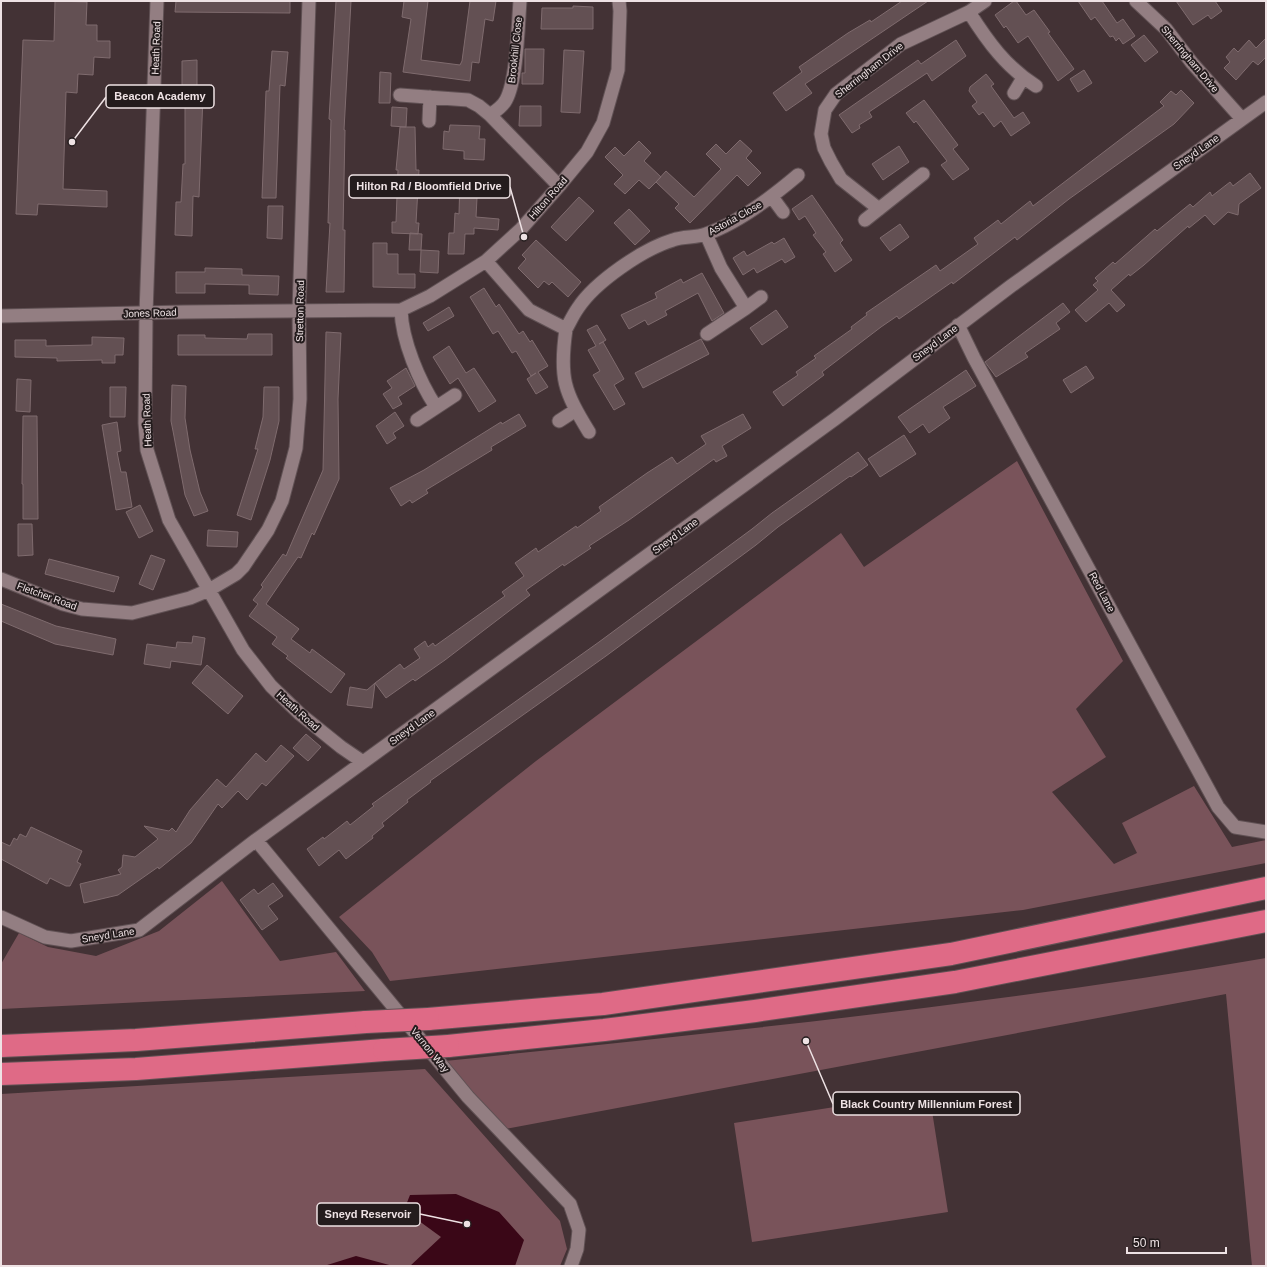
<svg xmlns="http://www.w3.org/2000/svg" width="1267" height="1267" viewBox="0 0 1267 1267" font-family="Helvetica,sans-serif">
	<rect width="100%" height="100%" fill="#433235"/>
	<path fill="#79535a" d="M 1017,461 L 1123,661 L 1076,709 L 1106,757 L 1052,792 L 1114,864 L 1137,853 L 1122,823 L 1194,786 L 1232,847 L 1266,840 L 1266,863 L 1023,910 L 390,981 L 372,952 L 339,917 L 536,761 L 841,533 L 864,567 Z
		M 222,881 L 280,961 L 336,952 L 365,991 L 1,1009 L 1,964 L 19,933 L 48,947 L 96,956 L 159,931 Z
		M 1266,958 L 1266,1266 L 1252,1266 L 1226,994 L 505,1129 L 445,1061 C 719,1032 994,1005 1266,958 Z
		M 425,1069 L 560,1221 L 567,1249 L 560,1266 L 1,1266 L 1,1094 Z
		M 929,1092 L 948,1212 L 752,1242 L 734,1123 Z"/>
	<path fill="#3a0717" d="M 456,1194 L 499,1212 L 524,1240 L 515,1266 L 410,1266 L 441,1237 L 404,1210 L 410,1195 Z
		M 356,1256 L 393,1266 L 324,1266 Z"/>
	<path fill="#635053" stroke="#7f6b6e" d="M 55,1 L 87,2 L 86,25 L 97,25 L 97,41 L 110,41 L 110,58 L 94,57 L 93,75 L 78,74 L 77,93 L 66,92 L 63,189 L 107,191 L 107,207 L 38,204 L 37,215 L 16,214 L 23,40 L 54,41 Z
		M 176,1 L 290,1 L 290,13 L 175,12 Z
		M 336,1 L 351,1 L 344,130 L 345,130 L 343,230 L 345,230 L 344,292 L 326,292 L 330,223 L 328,223 L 331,120 L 329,119 Z
		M 404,1 L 428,1 L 421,60 L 460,65 L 462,61 L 470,1 L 496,1 L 493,21 L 485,19 L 479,63 L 472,62 L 470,81 L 403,72 L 411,19 L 402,17 Z
		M 902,1 L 928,1 L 805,84 L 812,93 L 786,111 L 773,93 L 802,72 L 799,67 L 848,33 L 870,20 L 871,22 Z
		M 1014,1 L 1016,1 L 1026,15 L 1034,10 L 1050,32 L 1048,33 L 1074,69 L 1058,81 L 1028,36 L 1018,43 L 1006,26 L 1004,28 L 995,15 Z
		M 1078,1 L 1102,1 L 1117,23 L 1123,19 L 1135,36 L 1123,44 L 1119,38 L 1116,41 L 1113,36 L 1110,37 L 1095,17 L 1091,20 Z
		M 1176,1 L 1215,1 L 1222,11 L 1211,19 L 1208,15 L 1193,25 Z
		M 573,6 L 593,7 L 593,29 L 541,29 L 542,8 L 573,8 Z
		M 1144,35 L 1158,52 L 1145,62 L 1131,45 Z
		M 1266,38 L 1266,57 L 1258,65 L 1253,61 L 1236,80 L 1224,68 L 1230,62 L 1226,57 L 1234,48 L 1238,52 L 1249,40 L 1256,48 Z
		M 956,40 L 966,56 L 932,81 L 927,73 L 869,112 L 872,117 L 859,125 L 860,128 L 852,133 L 839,115 L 918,60 L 921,64 Z
		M 525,49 L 544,49 L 543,84 L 522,84 L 522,73 L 525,73 Z
		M 564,50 L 584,51 L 580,113 L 561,112 Z
		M 272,51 L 288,52 L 285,86 L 280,85 L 276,198 L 262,198 L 266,91 L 269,91 Z
		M 197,60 L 197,96 L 203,96 L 199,197 L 193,196 L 192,236 L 175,235 L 176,202 L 181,202 L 183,164 L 185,164 L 185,88 L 182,88 L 182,61 Z
		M 1084,70 L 1092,83 L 1078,92 L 1070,79 Z
		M 380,72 L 391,73 L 390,103 L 379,103 Z
		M 986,74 L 994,84 L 991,86 L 1014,118 L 1023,112 L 1030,123 L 1011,136 L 1001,121 L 994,127 L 983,112 L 979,115 L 972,106 L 977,102 L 969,91 L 970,87 Z
		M 1181,90 L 1194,103 L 1174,124 L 1069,199 L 1017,240 L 1015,237 L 953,284 L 952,282 L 899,319 L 897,316 L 881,327 L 822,372 L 824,375 L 783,406 L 773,392 L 798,375 L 796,372 L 816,358 L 814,356 L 852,329 L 851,327 L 867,315 L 866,313 L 936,265 L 940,271 L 978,244 L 974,238 L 998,220 L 1001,224 L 1030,201 L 1033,206 L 1164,106 L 1160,102 L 1171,91 L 1176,95 Z
		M 924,100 L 958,145 L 953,149 L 969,169 L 953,180 L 941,165 L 947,161 L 916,121 L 914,123 L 906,113 Z
		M 520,106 L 541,106 L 541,126 L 519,126 Z
		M 392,107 L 407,108 L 406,127 L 391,126 Z
		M 450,125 L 480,126 L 479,139 L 485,139 L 484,160 L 464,159 L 464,151 L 443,149 L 444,131 L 449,132 Z
		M 400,127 L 415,127 L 416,170 L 419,170 L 416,223 L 419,223 L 418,234 L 392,233 L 392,222 L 396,222 L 398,170 L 396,170 Z
		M 740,140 L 752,151 L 746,158 L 761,173 L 748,186 L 737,175 L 690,223 L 675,208 L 679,204 L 656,182 L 666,171 L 694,197 L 721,169 L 706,154 L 716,144 L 726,154 Z
		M 639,141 L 651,153 L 644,161 L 661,177 L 649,189 L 639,180 L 625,194 L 614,184 L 623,175 L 605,157 L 615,147 L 624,156 Z
		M 899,146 L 909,162 L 883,180 L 872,164 Z
		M 1250,173 L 1261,188 L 1239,204 L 1238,215 L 1228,212 L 1214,225 L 1205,215 L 1189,228 L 1188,226 L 1144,265 L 1130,276 L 1129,274 L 1111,290 L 1125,305 L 1117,312 L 1109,303 L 1086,322 L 1075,310 L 1098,290 L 1093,285 L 1098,281 L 1095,278 L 1113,262 L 1115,264 L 1155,229 L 1157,231 L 1190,204 L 1193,207 L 1210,192 L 1212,196 L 1230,182 L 1233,186 Z
		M 460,178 L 478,179 L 476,217 L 499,219 L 498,230 L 474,228 L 474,234 L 465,234 L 464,254 L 448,254 L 449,233 L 454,233 L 455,213 L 459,214 Z
		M 812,195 L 843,240 L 840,243 L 852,260 L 835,272 L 823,254 L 826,252 L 813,235 L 816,233 L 805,216 L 799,220 L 792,209 Z
		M 579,197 L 594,211 L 566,241 L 551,227 Z
		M 268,206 L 283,206 L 282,239 L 267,238 Z
		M 629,209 L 650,231 L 635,245 L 614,223 Z
		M 900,224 L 909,237 L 890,251 L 880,238 Z
		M 410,233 L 422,234 L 421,250 L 409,250 Z
		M 784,238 L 795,257 L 785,263 L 782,259 L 757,273 L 754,268 L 743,275 L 733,258 L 744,251 L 747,256 L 772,242 L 774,244 Z
		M 536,240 L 581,282 L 568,297 L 552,282 L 549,285 L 544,281 L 538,288 L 518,268 L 526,259 L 522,255 Z
		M 373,243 L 387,243 L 387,254 L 398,254 L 398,274 L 415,274 L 415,288 L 373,287 Z
		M 421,250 L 439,251 L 438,273 L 420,272 Z
		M 205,268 L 242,269 L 242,275 L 279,276 L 278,295 L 249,294 L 249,285 L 205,284 L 205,293 L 176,293 L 176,272 L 205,272 Z
		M 702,273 L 724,313 L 712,321 L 698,293 L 665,311 L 667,315 L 648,325 L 645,320 L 629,329 L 621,315 L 657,298 L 655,293 L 681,279 L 683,283 Z
		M 484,288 L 496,307 L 499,304 L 519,334 L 523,331 L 530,342 L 532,340 L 548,366 L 538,372 L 548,387 L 536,394 L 527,379 L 536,373 L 531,376 L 516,351 L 512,353 L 498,331 L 493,334 L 470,297 Z
		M 1063,303 L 1070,312 L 1056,323 L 1060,329 L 1025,353 L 1028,357 L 996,377 L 985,362 Z
		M 449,307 L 454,316 L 428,331 L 423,323 Z
		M 776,310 L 788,327 L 762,345 L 750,328 Z
		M 597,325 L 606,340 L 599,344 L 603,342 L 624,379 L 614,385 L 625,404 L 614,410 L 593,375 L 600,371 L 588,350 L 596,346 L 587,330 Z
		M 326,332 L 341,333 L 338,399 L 339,479 L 314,535 L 312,533 L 301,558 L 298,557 L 266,604 L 299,629 L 291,639 L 310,653 L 312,649 L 345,674 L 331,693 L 286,658 L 288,656 L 272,644 L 277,637 L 249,616 L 258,604 L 253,600 L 263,587 L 261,585 L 283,554 L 286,556 L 323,470 Z
		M 248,334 L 272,334 L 272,355 L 178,355 L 178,335 L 205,335 L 205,338 L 247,339 Z
		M 92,337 L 124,338 L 123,355 L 115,355 L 115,363 L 102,363 L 102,360 L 57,361 L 57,358 L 15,357 L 15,340 L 46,340 L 46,346 L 92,345 Z
		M 701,339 L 709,354 L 643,388 L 635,373 Z
		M 449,346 L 466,373 L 474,368 L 496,401 L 479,412 L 458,378 L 450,384 L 433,357 Z
		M 1086,366 L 1094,378 L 1071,393 L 1063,380 Z
		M 406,368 L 415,386 L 398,397 L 402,404 L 393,409 L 383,394 L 392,388 L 387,381 Z
		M 966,370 L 976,386 L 943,407 L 950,418 L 929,433 L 923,424 L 910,433 L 898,417 Z
		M 17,379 L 31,380 L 30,412 L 16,411 Z
		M 172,385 L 186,386 L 185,418 L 190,450 L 200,492 L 208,511 L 194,516 L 185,495 L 173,431 L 171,421 Z
		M 110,387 L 126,387 L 125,417 L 110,417 Z
		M 264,387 L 279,387 L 279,421 L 270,460 L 251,520 L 237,515 L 258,449 L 255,449 L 263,417 Z
		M 395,412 L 404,426 L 393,433 L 396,438 L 387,444 L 376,426 Z
		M 519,414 L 526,426 L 491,447 L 492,450 L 426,490 L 428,493 L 412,503 L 410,500 L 401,506 L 390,488 L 424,470 L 501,422 L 502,424 Z
		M 743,414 L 751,428 L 722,446 L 727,456 L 716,462 L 714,459 L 629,520 L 589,546 L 591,548 L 564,566 L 563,564 L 526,590 L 530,595 L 445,660 L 415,681 L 413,679 L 386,698 L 375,683 L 400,664 L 404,669 L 420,658 L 414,649 L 425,641 L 428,647 L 433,643 L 435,646 L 505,596 L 502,592 L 524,576 L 515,563 L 536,548 L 538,552 L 576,526 L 577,528 L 601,511 L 599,507 L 647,473 L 672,457 L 677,464 L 706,444 L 701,436 Z
		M 23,416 L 37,416 L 38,519 L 23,519 L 23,484 L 22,484 Z
		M 117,422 L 121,451 L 117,452 L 121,472 L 126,472 L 132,507 L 116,510 L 102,425 Z
		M 904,435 L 916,454 L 880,477 L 868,459 Z
		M 858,452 L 868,465 L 851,477 L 850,476 L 778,527 L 756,545 L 606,656 L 430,781 L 431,782 L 407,800 L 408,802 L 382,823 L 384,826 L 372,836 L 373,838 L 346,859 L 339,850 L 319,866 L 307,849 L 323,837 L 324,839 L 347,821 L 350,825 L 374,806 L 372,804 L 599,642 L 752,529 L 772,513 Z
		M 140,505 L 153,531 L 139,538 L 126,512 Z
		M 18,524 L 32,524 L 33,555 L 18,556 Z
		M 208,530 L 238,532 L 237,547 L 207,546 Z
		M 151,555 L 165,560 L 153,590 L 139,584 Z
		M 49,559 L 119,577 L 114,592 L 45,574 Z
		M 1,604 L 56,626 L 116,639 L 113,655 L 55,644 L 1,621 Z
		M 193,636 L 205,638 L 201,665 L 171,661 L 170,668 L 144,664 L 147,644 L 176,648 L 177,642 L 192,643 Z
		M 207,665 L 243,696 L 228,714 L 192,683 Z
		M 375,683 L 372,708 L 347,705 L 350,687 L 367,690 Z
		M 306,734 L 321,747 L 308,761 L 293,748 Z
		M 281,745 L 294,756 L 266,786 L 262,783 L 247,800 L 238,791 L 222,808 L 218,804 L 191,843 L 159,869 L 158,867 L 118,895 L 84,903 L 80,884 L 121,874 L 118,870 L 122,867 L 123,855 L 135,857 L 158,839 L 144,826 L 169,831 L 172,828 L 176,832 L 190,810 L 217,779 L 226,787 L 256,753 L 266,762 Z
		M 31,827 L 82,851 L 77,862 L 81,864 L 70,886 L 66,886 L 50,878 L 47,884 L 1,859 L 1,842 L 10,846 L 14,838 L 17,840 L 20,834 L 26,837 Z
		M 273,883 L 283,896 L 268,906 L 278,919 L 262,930 L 240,900 L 254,889 L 258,894 Z"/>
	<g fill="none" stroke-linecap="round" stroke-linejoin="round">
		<g stroke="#605154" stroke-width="15">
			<path id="minor" d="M 157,1 L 146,314 L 145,423 L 147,450 L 169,520 L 243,650 L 271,686 L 300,714 L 341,747 L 363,762
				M 1136,1 L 1166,29 L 1192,63 L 1242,119
				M 969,12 C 988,42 1006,67 1036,86
				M 1014,93 L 1023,78
				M 400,95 L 468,100 L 479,106 L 490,115 C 496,111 503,106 506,100 C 517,80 518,26 520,1
				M 490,115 L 559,186
				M 429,121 L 430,97
				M 772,197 L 783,212
				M 879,209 L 841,179 L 831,162 L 824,148 L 821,134 L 825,110 L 836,94 L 901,44 L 969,12 L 985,1
				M 865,220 L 923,174
				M 706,234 L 721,268 L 746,308
				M 486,261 L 529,310 L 566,329 C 559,378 564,391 589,432
				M 401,310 C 402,341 419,381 436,407
				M 1,316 L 184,312 L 401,310 L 430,296 L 486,261 L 521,229 L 559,186 L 587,152 L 603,123 L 618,70 L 620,11 L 619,1
				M 958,325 L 974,358 L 1218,807 L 1235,827 L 1266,832
				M 566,329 C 570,322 573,315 578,308 C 595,282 643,249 673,240 C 684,236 696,238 706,234 C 738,223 772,197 798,175
				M 707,334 L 746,308 L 761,297
				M 417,420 L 455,395
				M 559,421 L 576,410
				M 1,579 L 63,604 L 82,609 L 132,613 L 190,598 L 209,590 L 236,574 L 243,567 L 268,530 L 282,501 L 296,448 L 300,399 L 299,311 L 309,1
				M 256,840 L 468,1097 L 570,1204 L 579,1230 L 577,1249 L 571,1266
				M 1,917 L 45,937 L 71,941 L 139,930 L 256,840 L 835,419 L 1011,286 L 1266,102"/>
		</g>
		<g stroke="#605154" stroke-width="24">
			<path id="motorway" d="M 428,1019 L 603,1004 L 951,954 L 1266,888
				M 1,1046 L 136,1040 L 366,1022
				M 448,1046 L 604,1030 L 755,1011 L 955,982 L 1266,921
				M 1,1074 L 136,1069 L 384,1050"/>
		</g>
		<use href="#minor" stroke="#937e82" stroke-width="13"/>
		<use href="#motorway" stroke="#df6a86" stroke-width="22"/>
		<g stroke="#605154" stroke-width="24" stroke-linecap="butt">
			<path id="motorway-bridge" d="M 366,1022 L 428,1019
				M 384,1050 L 448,1046"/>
		</g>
		<use href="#motorway-bridge" stroke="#df6a86" stroke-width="22"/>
	</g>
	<g text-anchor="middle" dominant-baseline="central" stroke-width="4" stroke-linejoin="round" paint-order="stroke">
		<g font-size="10" fill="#eee2e4" stroke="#241c1d">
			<text transform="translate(156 48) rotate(-88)">Heath Road</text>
			<text transform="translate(515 50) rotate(-84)">Brookhill Close</text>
			<text transform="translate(1190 59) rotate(50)">Sherringham Drive</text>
			<text transform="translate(869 70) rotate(-38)">Sherringham Drive</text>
			<text transform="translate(1196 152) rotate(-35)">Sneyd Lane</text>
			<text transform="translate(548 198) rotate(-49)">Hilton Road</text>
			<text transform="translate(735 218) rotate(-29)">Astoria Close</text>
			<text transform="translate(300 311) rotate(-89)">Stretton Road</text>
			<text transform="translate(150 313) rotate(-2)">Jones Road</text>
			<text transform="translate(935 343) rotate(-37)">Sneyd Lane</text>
			<text transform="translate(147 420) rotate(-92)">Heath Road</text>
			<text transform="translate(675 536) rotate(-36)">Sneyd Lane</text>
			<text transform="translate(1102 592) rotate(62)">Red Lane</text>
			<text transform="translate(47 596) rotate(20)">Fletcher Road</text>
			<text transform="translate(298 711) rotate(42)">Heath Road</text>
			<text transform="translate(412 727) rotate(-36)">Sneyd Lane</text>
			<text transform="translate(108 935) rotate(-9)">Sneyd Lane</text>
			<text transform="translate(430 1050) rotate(51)">Vernon Way</text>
		</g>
	</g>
	<path fill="none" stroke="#eee2e4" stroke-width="1.5" d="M72 142L106 97M524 237L510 187M806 1041L833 1104M467 1224L420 1214"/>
	<g fill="#eee2e4" stroke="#241c1d" stroke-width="1.5">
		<circle cx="72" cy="142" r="4"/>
		<circle cx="524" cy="237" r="4"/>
		<circle cx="806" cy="1041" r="4"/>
		<circle cx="467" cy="1224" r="4"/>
	</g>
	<g fill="#241c1d" stroke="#eee2e4" stroke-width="1.5">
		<rect x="106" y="85" width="108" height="23" rx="4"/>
		<rect x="349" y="175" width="161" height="23" rx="4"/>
		<rect x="833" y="1092" width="187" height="23" rx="4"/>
		<rect x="317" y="1203" width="103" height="23" rx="4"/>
	</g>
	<g font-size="11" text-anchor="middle" font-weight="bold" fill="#eee2e4">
		<text x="160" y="100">Beacon Academy</text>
		<text x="429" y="190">Hilton Rd / Bloomfield Drive</text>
		<text x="926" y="1108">Black Country Millennium Forest</text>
		<text x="368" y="1218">Sneyd Reservoir</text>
	</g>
	<rect width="1267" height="1267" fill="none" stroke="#eee2e4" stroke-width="4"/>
	<path d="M1127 1247v6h99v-6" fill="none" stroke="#eee2e4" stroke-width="2"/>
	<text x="1133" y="1247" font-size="12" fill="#eee2e4" stroke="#241c1d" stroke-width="3" paint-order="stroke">50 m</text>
</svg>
